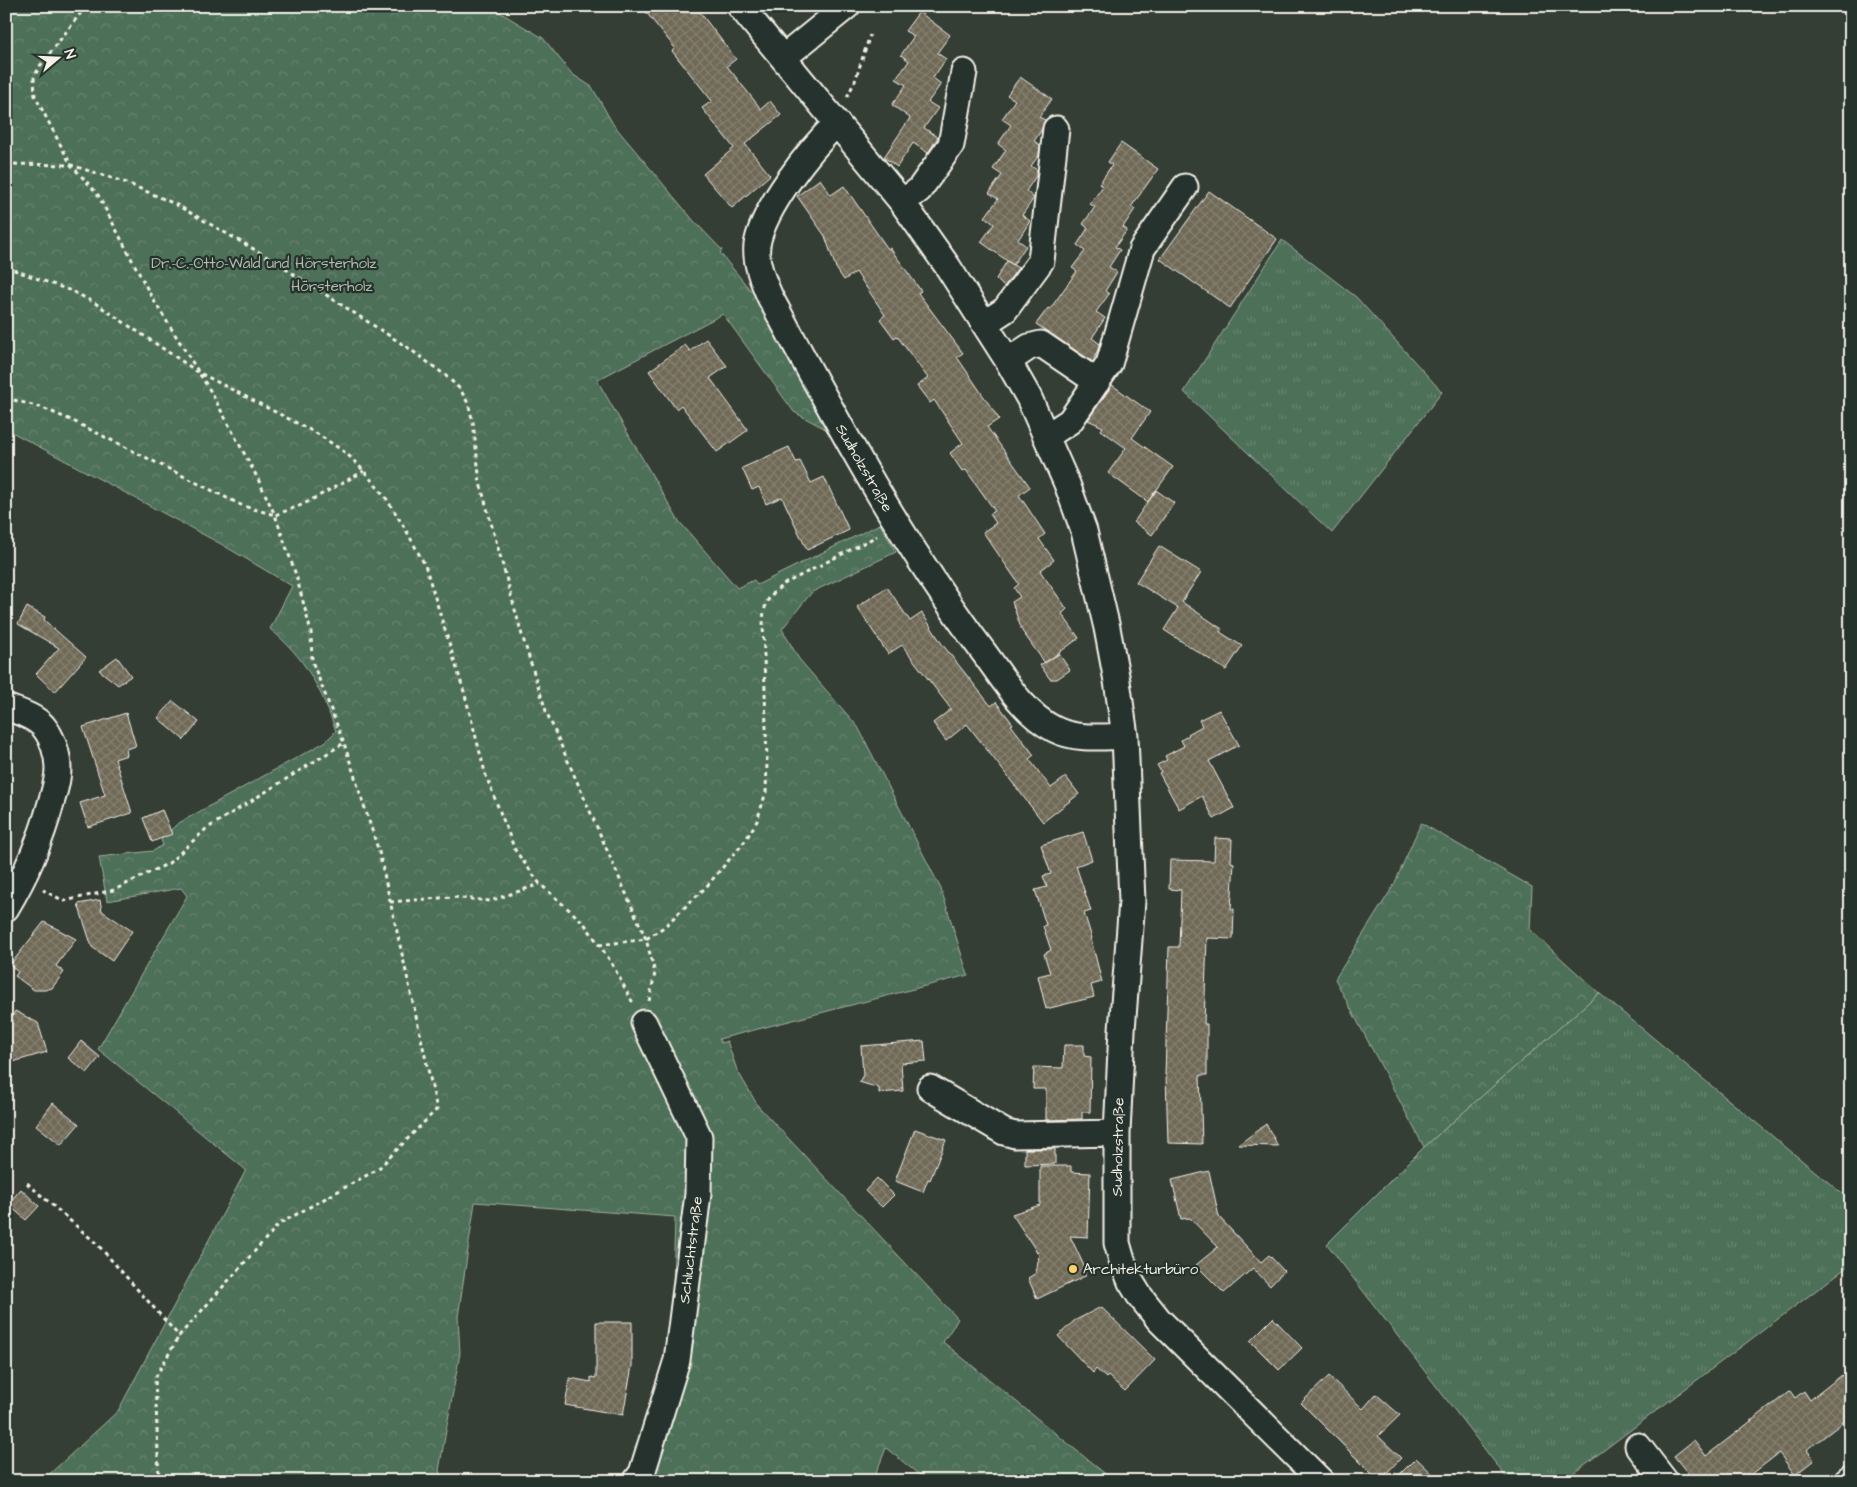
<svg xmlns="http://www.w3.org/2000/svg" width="1857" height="1487" viewBox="0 0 1857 1487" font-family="'Architects Daughter',sans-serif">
	<defs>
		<pattern id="grass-tufts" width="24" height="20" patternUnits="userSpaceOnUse" patternTransform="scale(1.25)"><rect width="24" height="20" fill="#4e6f59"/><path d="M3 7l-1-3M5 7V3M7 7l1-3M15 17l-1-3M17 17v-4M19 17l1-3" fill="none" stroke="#688471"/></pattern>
		<pattern id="forest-crowns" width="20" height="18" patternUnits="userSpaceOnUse" patternTransform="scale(1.25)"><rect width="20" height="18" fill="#4e6f59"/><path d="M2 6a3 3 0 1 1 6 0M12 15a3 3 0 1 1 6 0" fill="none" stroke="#688471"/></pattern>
		<pattern id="building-cross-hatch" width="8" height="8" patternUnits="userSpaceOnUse" patternTransform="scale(1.25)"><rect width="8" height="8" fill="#6f6957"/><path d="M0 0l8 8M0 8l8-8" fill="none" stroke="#847f6f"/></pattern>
	</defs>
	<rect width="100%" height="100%" fill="#353e35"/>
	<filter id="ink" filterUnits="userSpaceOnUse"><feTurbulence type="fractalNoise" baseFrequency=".02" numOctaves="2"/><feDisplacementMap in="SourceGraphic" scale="10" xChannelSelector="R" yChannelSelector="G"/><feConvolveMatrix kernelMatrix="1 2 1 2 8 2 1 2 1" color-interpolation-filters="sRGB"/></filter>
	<g filter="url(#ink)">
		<path fill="url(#grass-tufts)" stroke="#a1b0a0" d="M 1282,240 L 1356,297 L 1442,392 L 1332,533 L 1184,392 Z
			M 1599,993 L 1851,1201 L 1851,1264 L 1563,1481 L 1509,1481 L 1327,1244 L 1424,1147 Z"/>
		<path fill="url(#forest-crowns)" stroke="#a1b0a0" d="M 6,6 L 489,6 L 543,38 L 572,74 L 592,87 L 613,124 L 694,221 L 722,250 L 720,253 L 756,297 L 831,432 L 794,412 L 723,314 L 597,380 L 678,520 L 737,588 L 754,580 L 757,585 L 880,524 L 896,552 L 812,592 L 782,629 L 799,659 L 858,727 L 941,889 L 968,975 L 719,1039 L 721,1043 L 727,1041 L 737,1070 L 758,1106 L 958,1319 L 943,1342 L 1114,1481 L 927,1481 L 886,1448 L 873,1481 L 656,1481 L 654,1478 L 670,1389 L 675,1217 L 475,1202 L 458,1317 L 460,1353 L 439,1470 L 442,1481 L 42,1481 L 118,1411 L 246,1170 L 98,1049 L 187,896 L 181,888 L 107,901 L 99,857 L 153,851 L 163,845 L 161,840 L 177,824 L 325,742 L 336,731 C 321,689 305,657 270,629 L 292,586 L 221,544 L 6,429 Z
			M 1421,823 L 1532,887 L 1530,930 L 1599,993 L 1424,1147 L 1335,979 L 1394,885 Z"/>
		<path fill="url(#building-cross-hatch)" stroke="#f4f1e8" d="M 641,6 L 695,6 L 736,59 L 727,66 L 761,109 L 770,101 L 781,115 L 745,144 L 770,175 L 732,208 L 703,174 L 734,148 L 702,108 L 712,101 L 672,51 L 675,48 Z
			M 919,12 L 950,35 L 937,53 L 946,59 L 933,78 L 941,84 L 928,102 L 938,108 L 924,128 L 938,137 L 928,153 L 913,143 L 897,167 L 884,157 L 910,118 L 892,105 L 906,85 L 896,79 L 909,61 L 901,55 L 914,36 L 905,31 Z
			M 1020,77 L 1052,99 L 1039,117 L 1045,120 L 1041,131 L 1034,141 L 1040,145 L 1039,155 L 1031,166 L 1037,170 L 1036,176 L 1026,191 L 1034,198 L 1022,215 L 1030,221 L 1018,240 L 1026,246 L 1013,265 L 981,242 L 994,224 L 985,217 L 998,199 L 989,193 L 1002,175 L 993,169 L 1006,150 L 998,144 L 1011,125 L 1002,119 L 1015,100 L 1007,95 Z
			M 1121,143 L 1158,169 L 1131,207 L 1135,209 L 1123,227 L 1127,230 L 1115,247 L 1120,250 L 1109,267 L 1117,272 L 1105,291 L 1109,294 L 1096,312 L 1105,318 L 1092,338 L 1100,344 L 1093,362 L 1036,324 L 1048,308 L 1050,309 L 1077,271 L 1072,268 L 1085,251 L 1077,245 L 1088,228 L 1083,224 L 1095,207 L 1090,204 L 1103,186 L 1099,184 L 1112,165 L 1108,162 Z
			M 820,179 L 831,195 L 844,186 L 888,249 L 890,248 L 906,270 L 921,291 L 918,293 L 963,353 L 957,357 L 999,419 L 987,427 L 1030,487 L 1019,495 L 1045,534 L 1039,539 L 1054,560 L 1040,571 L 1067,609 L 1062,614 L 1079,638 L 1045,663 L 1022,631 L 1012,602 L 1020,597 L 1014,588 L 1019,584 L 983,532 L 996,523 L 990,514 L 995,511 L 966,470 L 962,471 L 950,453 L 963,443 L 934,400 L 930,403 L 917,386 L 928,378 L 897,336 L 894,338 L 880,319 L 885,315 L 856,272 L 844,280 L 836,268 L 825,236 L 797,196 Z
			M 1209,191 L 1277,239 L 1230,308 L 1160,259 Z
			M 1007,261 L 1018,268 L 1004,287 L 996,279 Z
			M 706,339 L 727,366 L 710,378 L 748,430 L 717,452 L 681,405 L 676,409 L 649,371 L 685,345 L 690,351 Z
			M 1112,385 L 1150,412 L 1132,438 L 1173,467 L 1148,502 L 1108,473 L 1126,448 L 1101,430 L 1103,427 L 1088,420 Z
			M 789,447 L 796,462 L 800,461 L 811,483 L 824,477 L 849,530 L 807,550 L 782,497 L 766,504 L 759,487 L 752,490 L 742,468 Z
			M 1156,490 L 1174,503 L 1152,535 L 1134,522 Z
			M 1159,546 L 1201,572 L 1182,602 L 1222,629 L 1220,632 L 1242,646 L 1226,670 L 1164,630 L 1178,608 L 1136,582 Z
			M 887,587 L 910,621 L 922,613 L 942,644 L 991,706 L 996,702 L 1013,724 L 1011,725 L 1034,755 L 1029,759 L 1051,788 L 1066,777 L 1079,794 L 1043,822 L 967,724 L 946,741 L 933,723 L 951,709 L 902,645 L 888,654 L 857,607 Z
			M 27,607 L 45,617 L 44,620 L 86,657 L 55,692 L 36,674 L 59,648 L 18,624 Z
			M 1059,654 L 1070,670 L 1057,679 L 1050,679 L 1040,665 Z
			M 117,657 L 131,676 L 118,685 L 99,670 Z
			M 173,701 L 199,722 L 184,740 L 158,718 Z
			M 1219,710 L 1239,745 L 1209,761 L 1234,808 L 1214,819 L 1202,796 L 1179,809 L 1159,773 L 1161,772 L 1157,765 L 1167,760 L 1165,756 L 1184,746 L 1181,740 L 1189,735 L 1188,734 L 1202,726 L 1199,720 Z
			M 126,713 L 136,746 L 126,749 L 127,755 L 115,759 L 132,813 L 88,827 L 80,803 L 105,795 L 83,727 Z
			M 162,810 L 172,834 L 152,842 L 143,818 Z
			M 1083,832 L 1092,860 L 1076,866 L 1091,911 L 1084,913 L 1092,938 L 1091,939 L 1102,982 L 1091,985 L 1094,997 L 1046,1009 L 1038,976 L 1050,973 L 1044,954 L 1051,950 L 1043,926 L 1046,925 L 1035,890 L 1047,887 L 1043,876 L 1051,874 L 1041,845 Z
			M 1215,838 L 1232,839 L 1231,862 L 1234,863 L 1231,909 L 1234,909 L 1233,939 L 1207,938 L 1204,1024 L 1207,1024 L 1207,1075 L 1200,1075 L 1202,1144 L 1168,1143 L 1166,1075 L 1165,1075 L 1169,947 L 1179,947 L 1181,890 L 1169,889 L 1170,860 L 1214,861 Z
			M 100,900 L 102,911 L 132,931 L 112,961 L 92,947 L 78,904 Z
			M 44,922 L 76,939 L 56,966 L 64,972 L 52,988 L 45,990 L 34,990 L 15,976 L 18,972 L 10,965 Z
			M 15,1011 L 38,1023 L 47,1052 L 6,1064 L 6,1014 L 12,1017 Z
			M 81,1041 L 100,1057 L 87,1073 L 68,1058 Z
			M 924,1041 L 926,1061 L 901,1063 L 903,1091 L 879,1093 L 879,1088 L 859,1082 L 863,1075 L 861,1046 Z
			M 1064,1045 L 1084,1045 L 1084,1056 L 1091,1057 L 1090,1112 L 1082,1112 L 1082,1119 L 1046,1120 L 1046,1089 L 1033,1089 L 1034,1067 L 1063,1068 Z
			M 53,1103 L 79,1124 L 61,1145 L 36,1125 Z
			M 1266,1124 L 1278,1146 L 1238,1145 Z
			M 915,1129 L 946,1140 L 930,1180 L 928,1179 L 923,1192 L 895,1181 Z
			M 1025,1149 L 1055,1149 L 1055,1164 L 1025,1165 Z
			M 1040,1166 L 1071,1166 L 1071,1172 L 1090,1173 L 1088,1237 L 1070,1236 L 1085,1268 L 1085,1276 L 1037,1299 L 1028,1278 L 1036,1273 L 1039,1255 L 1012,1214 L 1040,1205 Z
			M 1209,1171 L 1219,1217 L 1261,1262 L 1269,1255 L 1284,1271 L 1270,1286 L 1253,1268 L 1224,1293 L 1196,1265 L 1218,1247 L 1190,1218 L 1181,1219 L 1172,1180 Z
			M 877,1178 L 894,1195 L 882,1207 L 865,1191 Z
			M 21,1189 L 39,1206 L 26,1220 L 8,1204 Z
			M 1101,1307 L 1155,1360 L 1125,1391 L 1108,1376 L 1106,1378 L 1096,1369 L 1093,1373 L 1058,1336 L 1074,1321 Z
			M 1273,1318 L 1302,1348 L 1279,1370 L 1250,1341 Z
			M 596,1322 L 632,1322 L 632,1366 L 623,1415 L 565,1405 L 570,1378 L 591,1382 L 591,1377 L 596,1378 Z
			M 1842,1375 L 1851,1386 L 1851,1416 L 1807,1450 L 1814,1460 L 1795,1475 L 1779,1453 L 1743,1481 L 1694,1481 L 1674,1456 L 1694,1440 L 1706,1456 L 1790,1391 L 1795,1398 L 1804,1391 L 1810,1400 Z
			M 1329,1376 L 1363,1409 L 1376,1394 L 1400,1415 L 1378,1436 L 1401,1458 L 1379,1481 L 1301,1403 Z
			M 1416,1458 L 1440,1481 L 1393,1481 Z"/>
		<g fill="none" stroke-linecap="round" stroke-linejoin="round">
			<g stroke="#f4f1e8" stroke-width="29">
				<path id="minor" d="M 740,6 L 902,202 L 948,267 L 1008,361 L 1029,398 L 1067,484 L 1084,531 L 1107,628 L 1117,681 L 1125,736 L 1132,901 L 1122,1030 L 1117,1133 L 1117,1243 L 1121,1257 L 1131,1282 L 1139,1295 L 1159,1320 L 1321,1481
					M 783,58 L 847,6
					M 837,123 C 810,149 763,208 757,245 C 755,263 763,281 770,297 C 836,420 901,542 985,654 C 1004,680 1024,714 1054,729 C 1075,740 1101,737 1125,736
					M 902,202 L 919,190 L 951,145 L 964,72
					M 985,323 L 1005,310 L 1041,261 L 1056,129
					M 1008,361 L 1029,347 L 1041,344 L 1097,382
					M 1047,436 L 1070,421 L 1109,364 L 1142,249 L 1185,187
					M 6,707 C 19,712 34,716 43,726 C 53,738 58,755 58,769 C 58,781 54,792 51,803 C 41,840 26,875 6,908
					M 930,1088 L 1004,1132 L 1015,1135 L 1117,1133
					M 1638,1446 L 1665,1481
					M 636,1481 L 642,1473 L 677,1360 L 698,1194 L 699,1137 L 644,1023
					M 1847,1481 L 1851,1478"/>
			</g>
			<path stroke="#f4f1e8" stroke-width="3" stroke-dasharray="4 4" stroke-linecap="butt" d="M 86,6 L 40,66 L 34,77 L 35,96 L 71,165 L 97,193 L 151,296 L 211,392 L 257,477 L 275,515 L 304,504 L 364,471
				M 847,97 L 855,81 L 870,35
				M 6,164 L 71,165 L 127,183 L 175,204 L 264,255 L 407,347 L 445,375 L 460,389 L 468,403 L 473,422 L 480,483 L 522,635 L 546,711 L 646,939 L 655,973 L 649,1001
				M 6,267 L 74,292 L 95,303 L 198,372 L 316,433 L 346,453 L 364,471 L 386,498 L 406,530 L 425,565 L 465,695 L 486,776 L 515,850 L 540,884 L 584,923 L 611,962 L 633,1003
				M 6,398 L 40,407 L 71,420 L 243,506 L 275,515 L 296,575 L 311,632 L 312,661 L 344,743 L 206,829 L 169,863 L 114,890 L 64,901 L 43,890
				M 390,902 L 452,897 L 490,901 L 540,884
				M 599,945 L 646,939 L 664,927 L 706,887 L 745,841 L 757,821 L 766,792 L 767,763 L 763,620 C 765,600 769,596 784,584 L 877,536
				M 27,1183 L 97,1244 L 179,1336 L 279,1224 L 378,1169 L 437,1109 L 379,852 L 344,743
				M 159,1481 L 155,1378 L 179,1336"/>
			<use href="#minor" stroke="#26332d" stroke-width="25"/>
		</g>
	</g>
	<circle fill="#ffd166" stroke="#26332d" stroke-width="2" cx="1073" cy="1269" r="5"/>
	<g text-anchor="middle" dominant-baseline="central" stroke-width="4.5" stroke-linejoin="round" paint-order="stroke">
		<g font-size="15" fill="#b2bdaf" stroke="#26332d">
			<text x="264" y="263">Dr.-C.-Otto-Wald und Hörsterholz</text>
			<text x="332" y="286">Hörsterholz</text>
		</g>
		<g font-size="15" fill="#f4f1e8" stroke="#26332d">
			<text transform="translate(864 468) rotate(60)">Sudholzstraße</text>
			<text transform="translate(1118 1147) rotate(-89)">Sudholzstraße</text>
			<text transform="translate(691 1250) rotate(-83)">Schluchtstraße</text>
		</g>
		<g font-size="15" fill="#f4f1e8" stroke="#26332d" text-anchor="start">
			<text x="1083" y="1269">Architekturbüro</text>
		</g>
	</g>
	<rect width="1857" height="1487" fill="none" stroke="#26332d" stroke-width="25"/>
	<rect x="12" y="12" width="1832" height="1462" fill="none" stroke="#f4f1e8" stroke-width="2" filter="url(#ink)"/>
	<g transform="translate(58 58) rotate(71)" stroke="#26332d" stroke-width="4" paint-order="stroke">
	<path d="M0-4L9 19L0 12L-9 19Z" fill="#f4f1e8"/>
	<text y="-8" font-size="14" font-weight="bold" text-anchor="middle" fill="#f4f1e8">N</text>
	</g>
</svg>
